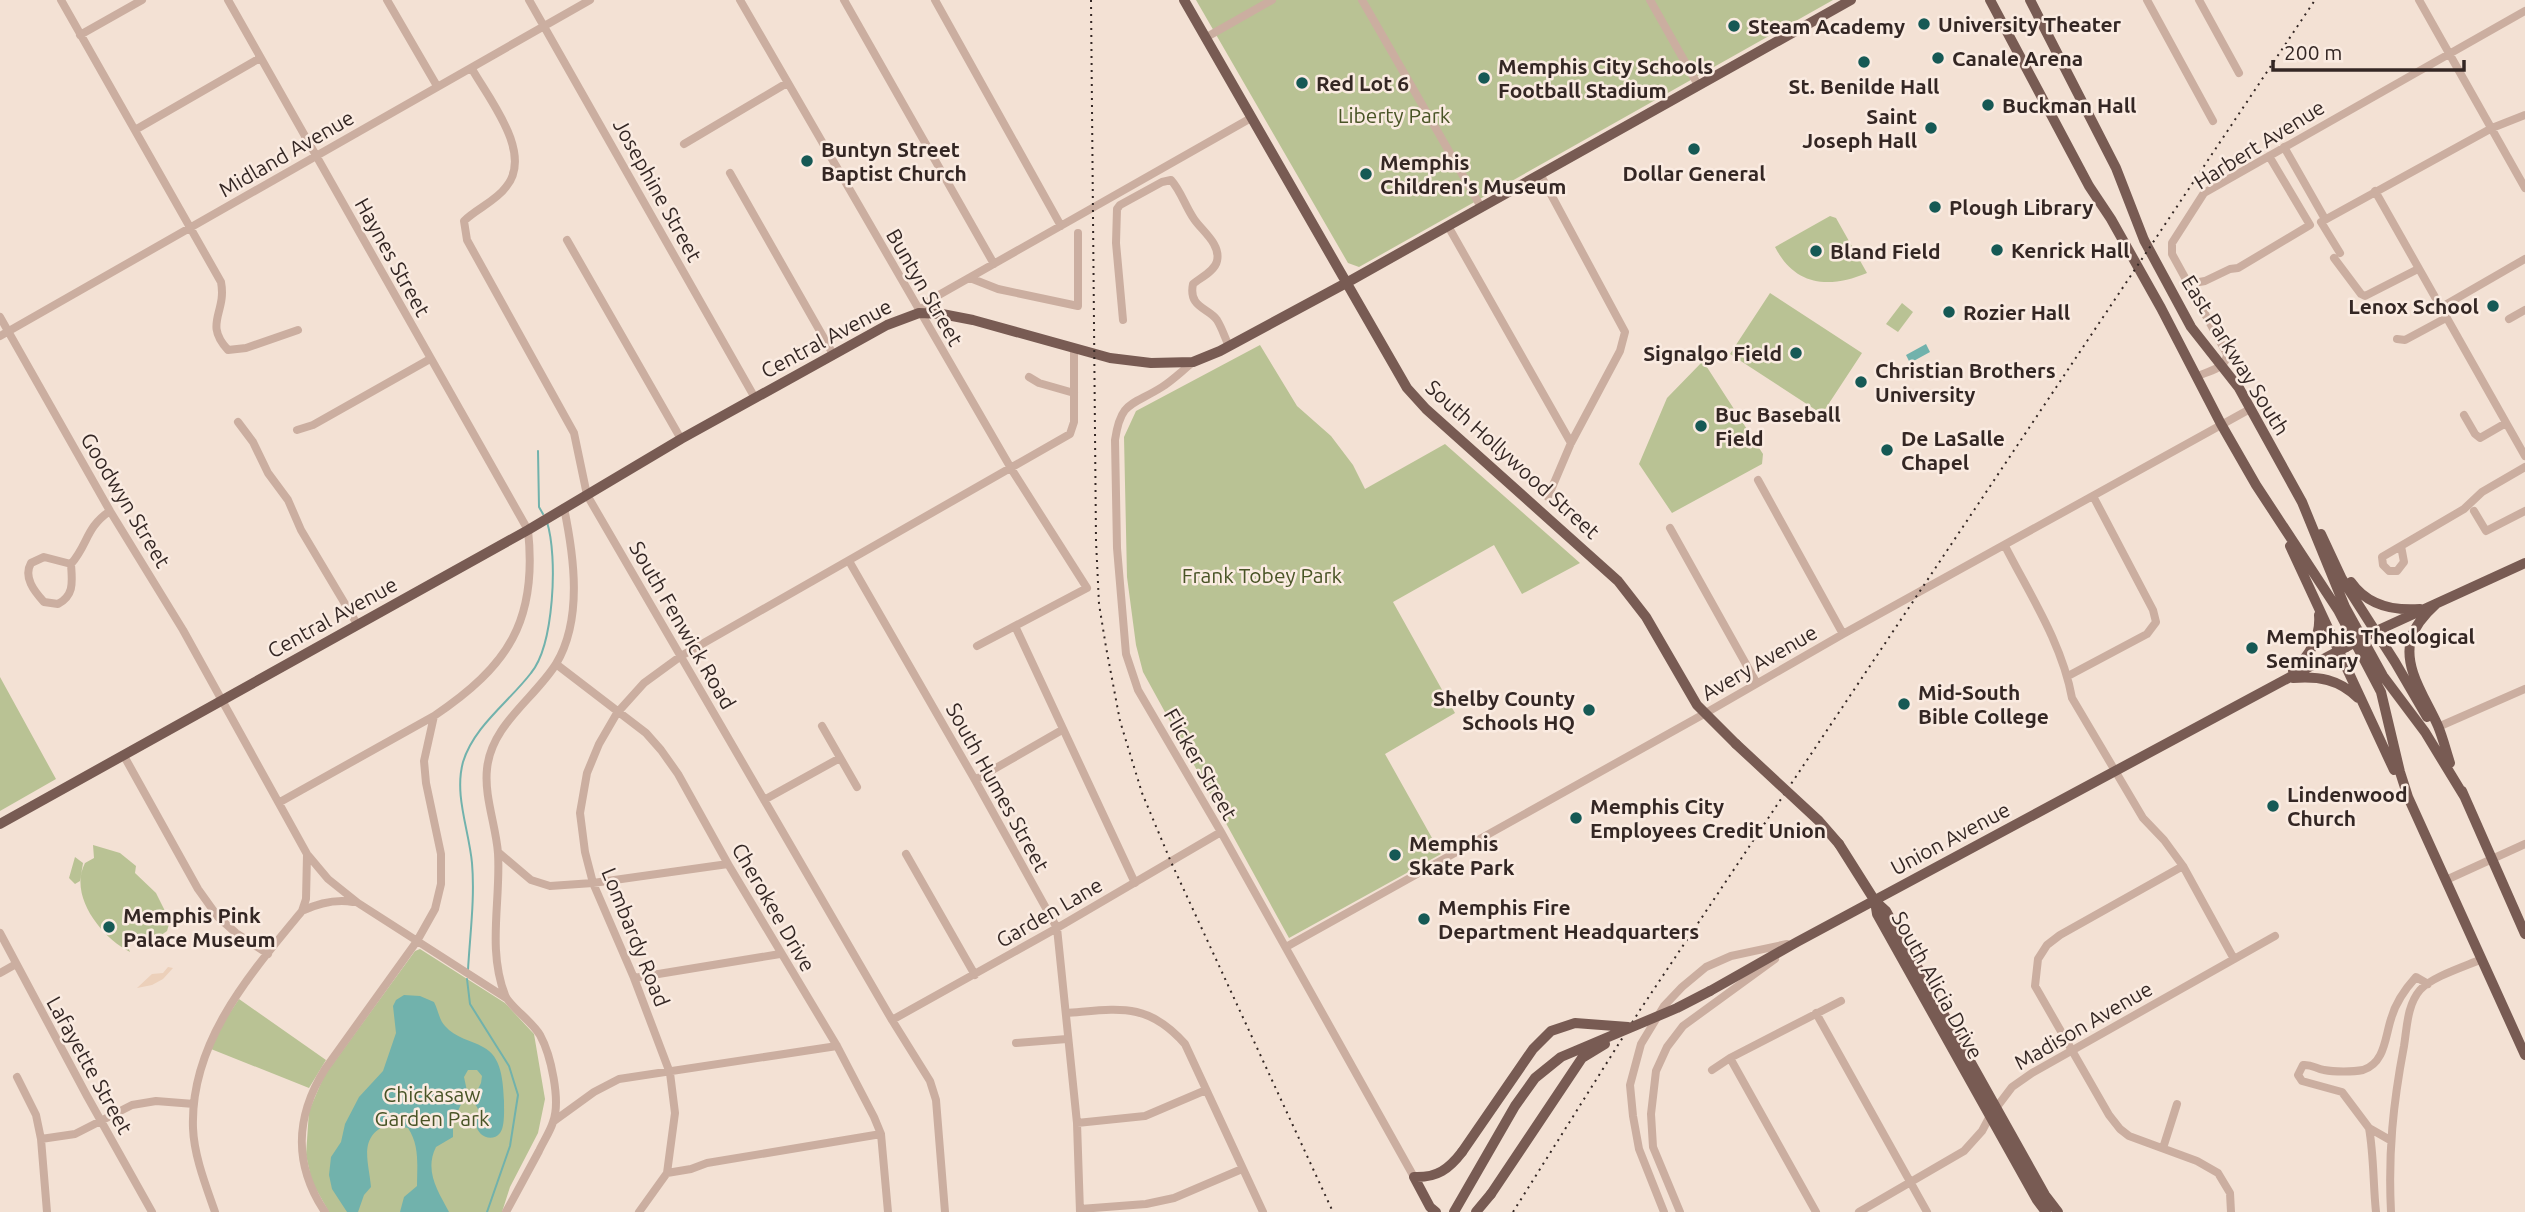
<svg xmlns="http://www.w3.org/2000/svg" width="2525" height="1212" viewBox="0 0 2525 1212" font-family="Ubuntu,sans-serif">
	<rect width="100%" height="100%" fill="#f3e1d4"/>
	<path fill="#b9c294" d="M 1196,0 L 1833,0 L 1359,267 L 1348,263 Z
		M 1830,216 L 1836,218 L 1867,273 C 1829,289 1795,286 1775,247 Z
		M 1770,293 L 1862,353 L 1822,414 L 1730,354 Z
		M 1902,303 L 1913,312 L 1898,332 L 1886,324 Z
		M 1260,345 L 1297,406 L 1331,436 L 1353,465 L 1365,489 L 1445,444 L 1580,563 L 1522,594 L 1494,545 L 1393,602 L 1455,713 L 1385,754 L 1441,854 L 1289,938 L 1143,672 L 1136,645 L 1127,577 L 1124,437 L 1136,411 Z
		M 1703,361 L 1763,454 L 1762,464 L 1672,513 L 1639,464 L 1667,398 Z
		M 0,677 L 56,779 L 0,811 Z
		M 93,845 L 120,853 L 136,866 L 135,873 L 156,893 L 170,921 L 167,931 L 147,945 L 143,939 L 134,940 L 128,947 L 130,952 C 102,938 68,896 85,863 L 94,858 Z
		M 75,857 L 83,863 L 80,881 L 75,884 L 69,878 Z
		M 420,949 L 505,1003 L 534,1034 L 545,1099 L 538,1133 L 510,1187 L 502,1212 L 329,1212 L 312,1182 L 306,1155 L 309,1111 L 324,1076 L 415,951 Z
		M 239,999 L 326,1060 L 309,1088 L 211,1049 L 223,1023 Z"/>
	<path fill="#ecd0ba" d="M 168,967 L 173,968 L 163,979 L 152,985 L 137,988 L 152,974 L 163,973 Z"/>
	<path fill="#71b2ac" d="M 1926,344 L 1930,352 L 1910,363 L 1906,355 Z
		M 404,995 L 420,996 L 434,1002 C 438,1009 439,1020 445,1026 C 455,1038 471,1040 483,1047 C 502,1056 503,1082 504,1101 C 504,1109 505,1127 500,1133 C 492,1143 477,1136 476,1124 C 476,1114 479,1123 479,1113 C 479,1108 474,1104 473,1099 L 481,1083 L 482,1076 L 477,1070 L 468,1070 L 464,1077 L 467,1091 L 453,1122 L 453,1137 L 436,1147 C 424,1171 438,1191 449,1212 L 400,1212 L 404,1197 L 417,1186 C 417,1166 420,1146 408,1128 L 389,1124 C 357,1136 369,1162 371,1187 L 364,1195 L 358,1212 L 347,1212 L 332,1189 L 329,1175 L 331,1157 L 341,1142 L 345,1124 L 359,1097 L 383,1071 L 396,1033 L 393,1006 L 396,1000 Z"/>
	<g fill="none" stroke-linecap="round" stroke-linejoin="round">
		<path stroke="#71b2ac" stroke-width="2" d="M 538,451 L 539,507 L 543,514
			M 468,970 C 470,934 475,898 472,863 C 469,830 454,795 463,762 C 474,726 509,702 531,673 C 554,645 558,557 547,522
			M 467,979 L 470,1004 L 509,1066 L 518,1095 L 510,1146 L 487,1212"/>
		<path stroke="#cbaea0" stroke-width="8" d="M 61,0 L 221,282 C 227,313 203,323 228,350 L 246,348 L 298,330
			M 228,0 L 528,530 C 538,621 508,666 434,716 L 424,761 L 426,783 L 441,854 L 441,884 L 435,909 L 417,941 L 325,1069 C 295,1117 293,1164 325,1212
			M 387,0 L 437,86
			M 529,0 L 755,398
			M 740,0 L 1012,470 L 1087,588 L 977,646
			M 844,0 L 994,264
			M 935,0 L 1061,226
			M 1362,0 L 1481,207
			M 1650,0 L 1698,85
			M 2147,0 L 2213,121
			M 2199,0 L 2239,73
			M 2419,0 L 2525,188
			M 80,35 L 142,0
			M 1205,38 L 1272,0
			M 472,69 C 489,99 534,154 506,187 C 496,201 476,209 464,221 L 467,240 L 574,433 L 587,495 L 892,1020 L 930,1081 L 936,1100 L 945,1212
			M 135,130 L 260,58
			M 684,144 L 787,83
			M 2284,147 L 2325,219
			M 730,173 L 833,354
			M 1540,174 L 1625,332 L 1620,351 L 1571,443 L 1548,497
			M 2375,191 L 2525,456
			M 1448,226 L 1571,443
			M 567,240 L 681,439
			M 2340,253 L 2321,222 L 2492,128 L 2525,115
			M 2334,258 L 2361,294 L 2365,296 L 2418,269
			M 970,278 L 998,289 L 1078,306 L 1078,233
			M 2188,284 L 2205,281 L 2230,269 L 2238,268 L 2310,225 L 2269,156
			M 2440,308 L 2525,259
			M 919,313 L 930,300 L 1251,118
			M 0,317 L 110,511 L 183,630 L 307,854 L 328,879 L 358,903 L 506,998
			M 2509,319 L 2525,310
			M 1123,320 L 1116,243 L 1117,209 L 1120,205 L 1162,182 L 1171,180 C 1181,191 1185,206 1194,219 C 1202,231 1221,244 1217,261 C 1215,271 1200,278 1193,284 C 1188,308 1209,308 1217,320 C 1222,328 1225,338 1229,346
			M 0,336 L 590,0
			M 2397,339 L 2405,340 L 2446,318
			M 1192,363 C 1182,371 1173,380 1162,387 C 1132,406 1121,400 1115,440 L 1117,548 L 1126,654 L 1138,690 L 1221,832 L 1414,1177
			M 2198,376 C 2210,370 2226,369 2227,354 L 2172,254 L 2172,243 L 2204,193 L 2525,11
			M 1029,377 L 1039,383 L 1074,393
			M 2464,415 L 2475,434 L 2480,438 L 2506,423
			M 238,422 L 253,442 L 268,473 L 288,500 L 301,530 L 357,624
			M 297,430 L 313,425 L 430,359
			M 1758,480 L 1843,634
			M 2474,511 L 2486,531 L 2525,511
			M 1670,528 L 1756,682
			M 2005,546 C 2030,595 2062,643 2072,698 L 2143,818 L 2164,840 L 2183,866 L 2234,959
			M 2401,546 L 2404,562 L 2397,571 L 2389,571 L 2383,565 L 2382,557 L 2464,509 L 2482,492 L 2525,467
			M 849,561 L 975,780 L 1057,928 L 1077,1123 L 1080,1212
			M 71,564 L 44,557 L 31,563 C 23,577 34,591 44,602 L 58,604 C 75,595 72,581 71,564 C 89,543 85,528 110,511
			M 1015,626 L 1135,883
			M 556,664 L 646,733 L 661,750 L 678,774 L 728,864 L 837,1046 L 874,1117 L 881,1134 L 888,1212
			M 2068,676 L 2147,634 L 2156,622 L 2153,610 L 2093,496
			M 822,726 L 857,787
			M 2438,727 L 2525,689
			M 124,756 L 198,889 L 218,917 L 236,933 L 268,954
			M 975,780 L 1062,730
			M 764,800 L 840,758
			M 280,802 L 434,716
			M 498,852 L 531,880 L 550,886 L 593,883 L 728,864
			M 906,854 L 975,975
			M 2183,866 L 2060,935 L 2047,945 L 2038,959 L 2035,986 L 2109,1115 L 2120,1129 L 2129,1136 L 2197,1161 L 2218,1173 L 2230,1193 L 2231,1212
			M 2446,880 L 2525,844
			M 302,911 C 319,903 335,899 353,902
			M 0,933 L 87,1096 L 152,1212
			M 1286,947 L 1704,714 L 1843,634 L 2250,409
			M 0,973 L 16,964
			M 634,978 L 780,954
			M 1066,1013 C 1118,1009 1147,1001 1185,1044 L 1263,1212
			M 1816,1013 L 1927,1212
			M 892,1020 L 1057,928 L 1221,832
			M 1016,1043 L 1067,1039
			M 1730,1058 L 1816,1212
			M 1712,1070 L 1730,1058 L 1841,1001
			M 17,1077 L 36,1115 L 41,1139 L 47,1212
			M 554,1121 L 594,1092 L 619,1079 L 837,1046
			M 1077,1123 L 1145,1116 L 1206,1090
			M 2369,1128 C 2374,1156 2373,1184 2376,1212
			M 41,1139 L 75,1134 L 132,1105 L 156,1101 L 194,1104
			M 2390,1140 L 2369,1128 L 2342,1092 L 2302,1081 L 2298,1075 L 2303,1065 C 2312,1064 2316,1069 2324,1070 C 2334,1072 2353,1072 2363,1070 C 2385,1063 2385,1037 2391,1019 C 2395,1004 2406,988 2416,977 L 2428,984
			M 2163,1148 L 2177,1104
			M 667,1173 L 691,1169 L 707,1163 L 881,1134
			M 1080,1209 L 1146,1204 L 1174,1198 L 1242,1169
			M 215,1212 C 206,1186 194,1156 193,1128 C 190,1042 250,974 302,911 L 306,899 L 307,855
			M 506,1212 C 517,1192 528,1171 539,1151 C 543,1142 550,1132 553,1122 C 561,1101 551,1055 540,1035 C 532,1021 509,1006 505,995 C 487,949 501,900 498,853 C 496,826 484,796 487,769 C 491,725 534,699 556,664 C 583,619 574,556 564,508
			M 639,1212 L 667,1173 L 675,1113 L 670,1073 L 634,978 L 593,883 L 585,852 L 580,813 L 587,773 L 599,744 L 617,713 L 644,683 L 681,656 L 1070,434 L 1074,422 L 1074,349
			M 1664,1212 L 1639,1149 L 1633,1116 L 1630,1085 L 1641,1044 L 1664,1006 L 1682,987 L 1706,967 L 1731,956 L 1787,944
			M 1680,1212 L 1653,1147 L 1651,1114 L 1656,1071 L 1667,1047 L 1683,1026 L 1775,959
			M 1859,1212 L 1964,1151 L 1982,1131 L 1990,1116 L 2012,1087 L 2032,1073 L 2275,936
			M 2391,1212 C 2388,1153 2393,1104 2404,1046 C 2407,1028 2407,1005 2420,990 C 2431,977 2466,966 2482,959"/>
		<path stroke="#785b53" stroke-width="10" d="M 1184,0 L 1407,388 L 1426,409 L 1618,581 L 1646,617 L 1697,705 L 1736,744
			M 1990,0 L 2089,186 L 2111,219 L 2161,308 L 2221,424 L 2256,485 L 2338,610 L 2381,692 L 2400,772 L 2408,797 L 2525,1055
			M 2030,0 L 2116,168 L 2144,240 L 2191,327 L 2239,388 L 2302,502 L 2345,607 L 2383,676 L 2425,732 L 2464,796
			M 2321,534 L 2342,579 L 2395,662 L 2427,717
			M 2290,546 L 2394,770
			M 2351,582 C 2367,605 2393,611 2420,609
			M 2436,604 C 2426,613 2415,625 2411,639 C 2403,669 2427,700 2438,726 C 2443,738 2446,751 2450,763
			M 2372,633 L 2525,563
			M 2293,671 C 2309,656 2321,637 2319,615
			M 2293,678 C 2318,676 2339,679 2358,698
			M 2462,791 L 2525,934
			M 0,824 L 528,530 L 681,439 L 887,325 L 919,313 L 942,314 L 973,320 L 1110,358 L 1151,363 L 1193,362 L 1220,351 L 1348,282 L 1851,0
			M 1839,844 L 1875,901 L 1886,911 L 2045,1195 L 2058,1212
			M 1875,901 L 1877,914 L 2037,1200 L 2046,1212
			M 1710,991 L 1797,942 L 2346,647
			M 1436,1212 L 1430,1207 L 1414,1177 C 1437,1178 1449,1169 1462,1152
			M 1476,1212 L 1491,1194"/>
		<path stroke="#342724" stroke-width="2" stroke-dasharray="2 5" stroke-linecap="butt" d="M 1091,0 L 1096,541 L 1099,604 L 1106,647 L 1120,721 L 1142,793 L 1171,862 L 1333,1212
			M 1513,1212 L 1640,1010 L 2315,0"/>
		<path stroke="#785b53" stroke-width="10" d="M 2346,647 L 2370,634
			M 1736,744 L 1819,821 L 1839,844
			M 1462,1152 L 1533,1049 L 1551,1031 L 1575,1023 L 1628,1027
			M 1491,1194 L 1582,1058 L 1605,1044
			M 1454,1212 L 1515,1106 L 1535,1078 L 1561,1057 L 1677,1008 L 1710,991"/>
	</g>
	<g fill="#165955" stroke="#faebe1" stroke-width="2.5">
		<circle cx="1924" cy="24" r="7"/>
		<circle cx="1734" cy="26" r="7"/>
		<circle cx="1938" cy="58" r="7"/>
		<circle cx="1864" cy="62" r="7"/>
		<circle cx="1484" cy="78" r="7"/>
		<circle cx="1302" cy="83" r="7"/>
		<circle cx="1988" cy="105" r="7"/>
		<circle cx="1931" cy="128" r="7"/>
		<circle cx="1694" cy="149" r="7"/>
		<circle cx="807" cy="161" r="7"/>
		<circle cx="1366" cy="174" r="7"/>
		<circle cx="1935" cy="207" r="7"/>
		<circle cx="1997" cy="250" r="7"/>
		<circle cx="1816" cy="251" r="7"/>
		<circle cx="2493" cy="306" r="7"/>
		<circle cx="1949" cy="312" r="7"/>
		<circle cx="1796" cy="353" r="7"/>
		<circle cx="1861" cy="382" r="7"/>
		<circle cx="1701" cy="426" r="7"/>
		<circle cx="1887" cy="450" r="7"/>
		<circle cx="2252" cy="648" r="7"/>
		<circle cx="1904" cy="704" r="7"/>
		<circle cx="1589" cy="710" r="7"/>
		<circle cx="2273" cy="806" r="7"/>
		<circle cx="1576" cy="818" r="7"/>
		<circle cx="1395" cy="855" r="7"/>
		<circle cx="1424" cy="919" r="7"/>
		<circle cx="109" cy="927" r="7"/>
	</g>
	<g text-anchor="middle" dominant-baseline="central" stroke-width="5" stroke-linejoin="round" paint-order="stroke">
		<g font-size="21" font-weight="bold" fill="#342724" stroke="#faebe1" text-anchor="start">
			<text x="1938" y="24">University Theater</text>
			<text x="1748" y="26">Steam Academy</text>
			<text x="1952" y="58">Canale Arena</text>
			<text x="1498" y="66">Memphis City Schools<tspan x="1498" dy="24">Football Stadium</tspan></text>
			<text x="1316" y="83">Red Lot 6</text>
			<text x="1864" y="86" text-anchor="middle">St. Benilde Hall</text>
			<text x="2002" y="105">Buckman Hall</text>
			<text x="1917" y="116" text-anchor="end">Saint<tspan x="1917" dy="24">Joseph Hall</tspan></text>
			<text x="821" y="149">Buntyn Street<tspan x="821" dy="24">Baptist Church</tspan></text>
			<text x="1380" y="162">Memphis<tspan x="1380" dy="24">Children's Museum</tspan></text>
			<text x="1694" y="173" text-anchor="middle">Dollar General</text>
			<text x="1949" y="207">Plough Library</text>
			<text x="2011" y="250">Kenrick Hall</text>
			<text x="1830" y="251">Bland Field</text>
			<text x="2479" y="306" text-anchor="end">Lenox School</text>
			<text x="1963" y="312">Rozier Hall</text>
			<text x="1782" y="353" text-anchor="end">Signalgo Field</text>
			<text x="1875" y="370">Christian Brothers<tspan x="1875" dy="24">University</tspan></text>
			<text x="1715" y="414">Buc Baseball<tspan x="1715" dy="24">Field</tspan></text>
			<text x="1901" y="438">De LaSalle<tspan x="1901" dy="24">Chapel</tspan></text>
			<text x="2266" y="636">Memphis Theological<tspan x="2266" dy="24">Seminary</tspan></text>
			<text x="1918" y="692">Mid-South<tspan x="1918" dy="24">Bible College</tspan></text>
			<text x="1575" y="698" text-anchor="end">Shelby County<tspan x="1575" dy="24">Schools HQ</tspan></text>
			<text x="2287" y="794">Lindenwood<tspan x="2287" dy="24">Church</tspan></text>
			<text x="1590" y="806">Memphis City<tspan x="1590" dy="24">Employees Credit Union</tspan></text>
			<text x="1409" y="843">Memphis<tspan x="1409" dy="24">Skate Park</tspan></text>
			<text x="1438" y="907">Memphis Fire<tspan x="1438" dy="24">Department Headquarters</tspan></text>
			<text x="123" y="915">Memphis Pink<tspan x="123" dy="24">Palace Museum</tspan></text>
		</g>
		<g font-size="21" fill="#495426" stroke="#faebe1">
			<text x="1394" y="115">Liberty Park</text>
			<text x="1262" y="575">Frank Tobey Park</text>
			<text x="432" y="1094">Chickasaw<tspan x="432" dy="24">Garden Park</tspan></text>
		</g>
		<g font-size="21" fill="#342724" stroke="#faebe1">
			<text transform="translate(2259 144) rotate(-32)">Harbert Avenue</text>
			<text transform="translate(286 153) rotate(-30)">Midland Avenue</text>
			<text transform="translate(658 190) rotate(61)">Josephine Street</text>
			<text transform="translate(393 257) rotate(61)">Haynes Street</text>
			<text transform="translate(925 287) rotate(60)">Buntyn Street</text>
			<text transform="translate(826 338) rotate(-28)">Central Avenue</text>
			<text transform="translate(2236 355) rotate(58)">East Parkway South</text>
			<text transform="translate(1513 459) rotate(42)">South Hollywood Street</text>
			<text transform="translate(126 500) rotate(59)">Goodwyn Street</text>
			<text transform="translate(332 617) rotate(-29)">Central Avenue</text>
			<text transform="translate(683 625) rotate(60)">South Fenwick Road</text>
			<text transform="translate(1759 662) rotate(-30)">Avery Avenue</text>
			<text transform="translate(1201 764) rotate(60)">Flicker Street</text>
			<text transform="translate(998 787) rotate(61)">South Humes Street</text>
			<text transform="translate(1950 838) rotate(-28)">Union Avenue</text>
			<text transform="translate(774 907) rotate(60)">Cherokee Drive</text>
			<text transform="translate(1049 912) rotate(-30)">Garden Lane</text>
			<text transform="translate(636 937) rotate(68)">Lombardy Road</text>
			<text transform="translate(1938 985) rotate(61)">South Alicia Drive</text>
			<text transform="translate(2083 1025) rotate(-30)">Madison Avenue</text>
			<text transform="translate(90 1065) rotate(61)">Lafayette Street</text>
		</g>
	</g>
	<path d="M2273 60v10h191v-10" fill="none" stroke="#342724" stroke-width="3.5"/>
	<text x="2284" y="60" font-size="21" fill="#342724" stroke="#faebe1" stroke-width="5" paint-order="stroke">200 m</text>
</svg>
